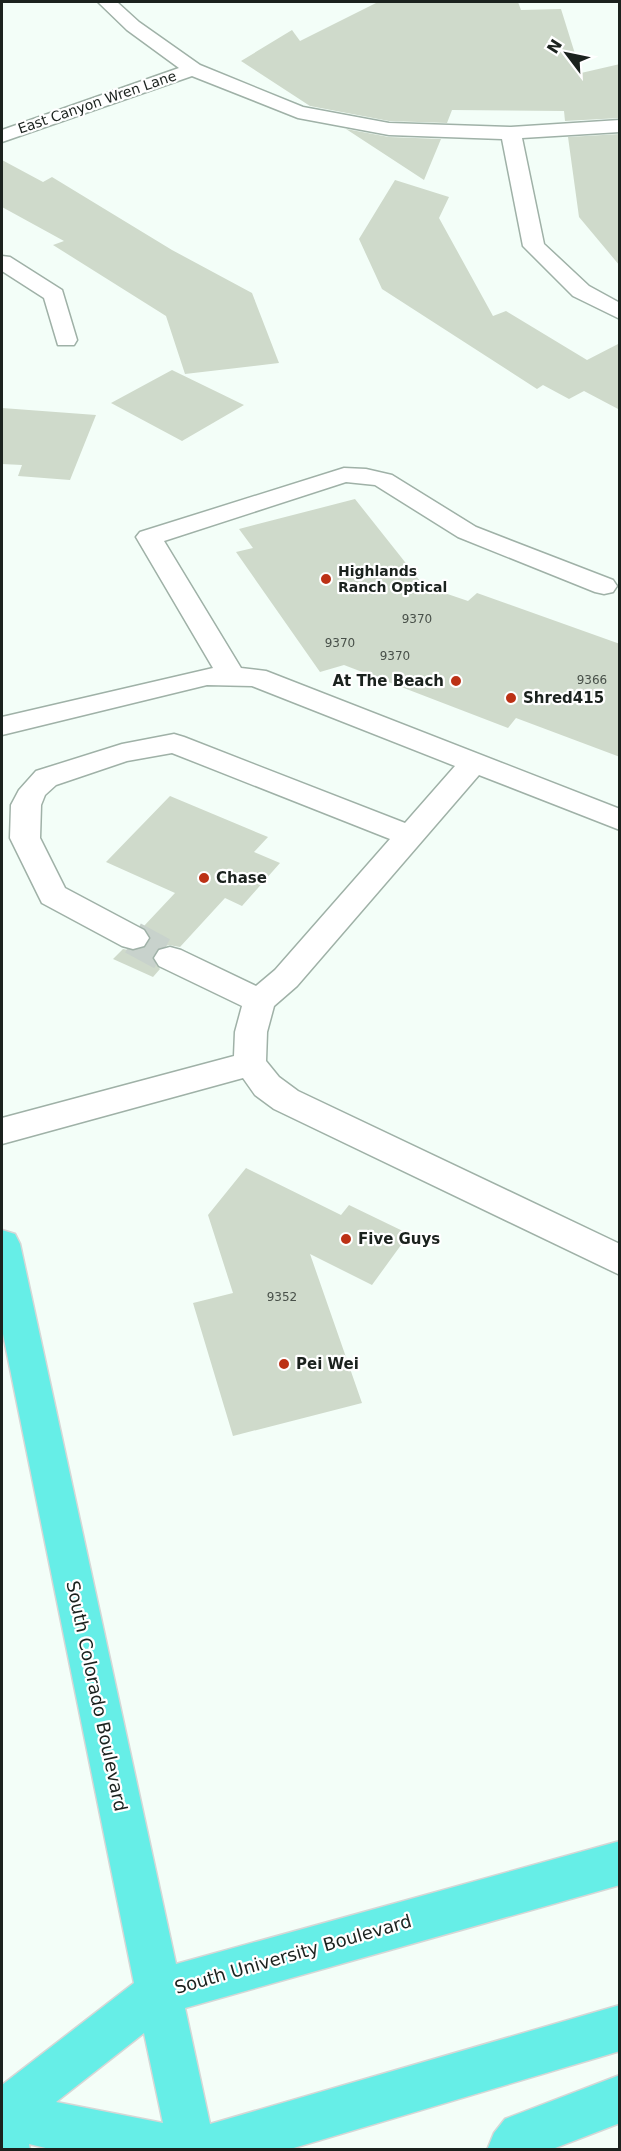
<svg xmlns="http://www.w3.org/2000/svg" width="621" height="2151" viewBox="0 0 621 2151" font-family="'DejaVu Sans',sans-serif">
	<rect width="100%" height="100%" fill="#f3fef8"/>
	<path fill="#cfdacb" d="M 378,2 L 518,2 L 521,10 L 561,9 L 581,73 L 620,64 L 620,118 L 565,121 L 564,111 L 452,110 L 447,123 L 389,121 L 310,106 L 241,61 L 292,30 L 300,41 Z
		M 346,129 L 389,137 L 441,139 L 424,180 Z
		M 620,134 L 620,266 L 579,217 L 568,137 Z
		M 2,160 L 43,182 L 52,177 L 172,250 L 252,293 L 279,363 L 185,374 L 166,316 L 53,245 L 64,241 L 2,207 Z
		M 395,180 L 449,197 L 439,218 L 493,316 L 506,311 L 587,360 L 620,343 L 620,410 L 584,391 L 569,399 L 543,385 L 537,389 L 382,289 L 359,239 Z
		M 172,370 L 244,405 L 182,441 L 111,403 Z
		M 2,408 L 96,415 L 70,480 L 18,476 L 22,465 L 2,464 Z
		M 355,499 L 424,586 L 468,601 L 477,593 L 620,644 L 620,757 L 516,718 L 508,728 L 344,665 L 320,672 L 236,552 L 253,548 L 239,529 Z
		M 170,796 L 268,837 L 254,852 L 280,863 L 242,906 L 225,898 L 180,947 L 169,945 L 157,949 L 152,959 L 160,969 L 153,977 L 113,959 L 123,949 L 134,951 L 146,947 L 151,937 L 143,927 L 175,893 L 106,862 Z
		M 246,1168 L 341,1215 L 349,1205 L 409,1234 L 372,1285 L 310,1254 L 362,1403 L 233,1436 L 193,1303 L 233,1293 L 208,1215 Z"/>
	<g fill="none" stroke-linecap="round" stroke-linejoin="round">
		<path stroke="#c8d2cc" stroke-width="33" stroke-dasharray="33 16" stroke-linecap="butt" d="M 133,938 L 170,958"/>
		<g stroke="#9fb1a7" stroke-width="3">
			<path id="minor" d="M 98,2 L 117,2 L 139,22 L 200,65 L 303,107 L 389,123 L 511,127 L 620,120 L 620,132 L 522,138 L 544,244 L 589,286 L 620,303 L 620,319 L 573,296 L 523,246 L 502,139 L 389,135 L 298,118 L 192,76 L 2,142 L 2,130 L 179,68 L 127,30 Z
				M 2,256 L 10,257 L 62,290 L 77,340 L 74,345 L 58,345 L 44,298 L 2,271 Z
				M 344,468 L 366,469 L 392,475 L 476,527 L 613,580 L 617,586 L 613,592 L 604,594 L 595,592 L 458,537 L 375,485 L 346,482 L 164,541 L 241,668 L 266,671 L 620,809 L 620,830 L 479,775 L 297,986 L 274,1006 L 267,1032 L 266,1061 L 279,1077 L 298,1091 L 620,1244 L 620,1275 L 274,1109 L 255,1095 L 243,1078 L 2,1144 L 2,1118 L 234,1056 L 235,1032 L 242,1006 L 159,966 L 154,958 L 159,950 L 170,947 L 181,950 L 256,986 L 275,970 L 390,839 L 172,753 L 127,761 L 56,785 L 45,795 L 41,805 L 40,838 L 65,888 L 144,930 L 149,938 L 144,946 L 133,949 L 122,946 L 42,903 L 38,895 L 10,838 L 11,805 L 19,790 L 36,771 L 122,744 L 174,734 L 184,737 L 405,823 L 455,766 L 252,686 L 207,685 L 2,735 L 2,717 L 213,668 L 136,537 L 140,532 Z"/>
		</g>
		<g stroke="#d6d7d6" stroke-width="3">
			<path id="major" d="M 2,1230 L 15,1234 L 20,1244 L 176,1964 L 620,1841 L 620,1885 L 185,2008 L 210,2124 L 620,2005 L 620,2051 L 287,2150 L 54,2150 L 29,2144 L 30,2150 L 2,2150 L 2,2085 L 134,1983 L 2,1329 ZM 144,2033 L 163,2123 L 56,2102 Z
				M 620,2075 L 620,2123 L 550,2150 L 487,2150 L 494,2133 L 505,2119 Z"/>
		</g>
		<use href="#minor" fill="#fff" fill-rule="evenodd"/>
		<use href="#major" fill="#66eee7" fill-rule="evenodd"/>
	</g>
	<g fill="#bc3115" stroke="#fff" stroke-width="2">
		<circle cx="326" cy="579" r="6"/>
		<circle cx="456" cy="681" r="6"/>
		<circle cx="511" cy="698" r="6"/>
		<circle cx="204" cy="878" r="6"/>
		<circle cx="346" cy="1239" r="6"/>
		<circle cx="284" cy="1364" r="6"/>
	</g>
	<g text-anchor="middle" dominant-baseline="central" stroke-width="4.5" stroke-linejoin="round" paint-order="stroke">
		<g font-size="12" fill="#485049">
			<text x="417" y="619">9370</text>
			<text x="340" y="643">9370</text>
			<text x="395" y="656">9370</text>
			<text x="592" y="680">9366</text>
			<text x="282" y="1297">9352</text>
		</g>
		<g font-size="14" fill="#1b221e" stroke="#fff">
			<text transform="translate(97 102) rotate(-19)">East Canyon Wren Lane</text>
		</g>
		<g font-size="14" font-weight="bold" fill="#1b221e" stroke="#fff" text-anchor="start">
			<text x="338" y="571">Highlands<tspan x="338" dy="16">Ranch Optical</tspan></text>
		</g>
		<g font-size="15" font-weight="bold" fill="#1b221e" stroke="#fff" text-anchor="start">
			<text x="444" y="681" text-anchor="end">At The Beach</text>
			<text x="523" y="698">Shred415</text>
			<text x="216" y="878">Chase</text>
			<text x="358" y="1239">Five Guys</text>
			<text x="296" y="1364">Pei Wei</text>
		</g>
		<g font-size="18" fill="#1b221e" stroke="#fff">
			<text transform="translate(97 1696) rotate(78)">South Colorado Boulevard</text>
			<text transform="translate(293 1954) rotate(-16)">South University Boulevard</text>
		</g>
	</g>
	<rect width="621" height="2151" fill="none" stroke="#1b221e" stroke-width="6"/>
	<g transform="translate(567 54) rotate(302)" stroke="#ffffff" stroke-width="4.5" paint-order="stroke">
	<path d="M0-4.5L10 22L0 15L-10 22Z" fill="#1b221e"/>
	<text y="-9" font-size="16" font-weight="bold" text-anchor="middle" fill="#1b221e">N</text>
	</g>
</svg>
